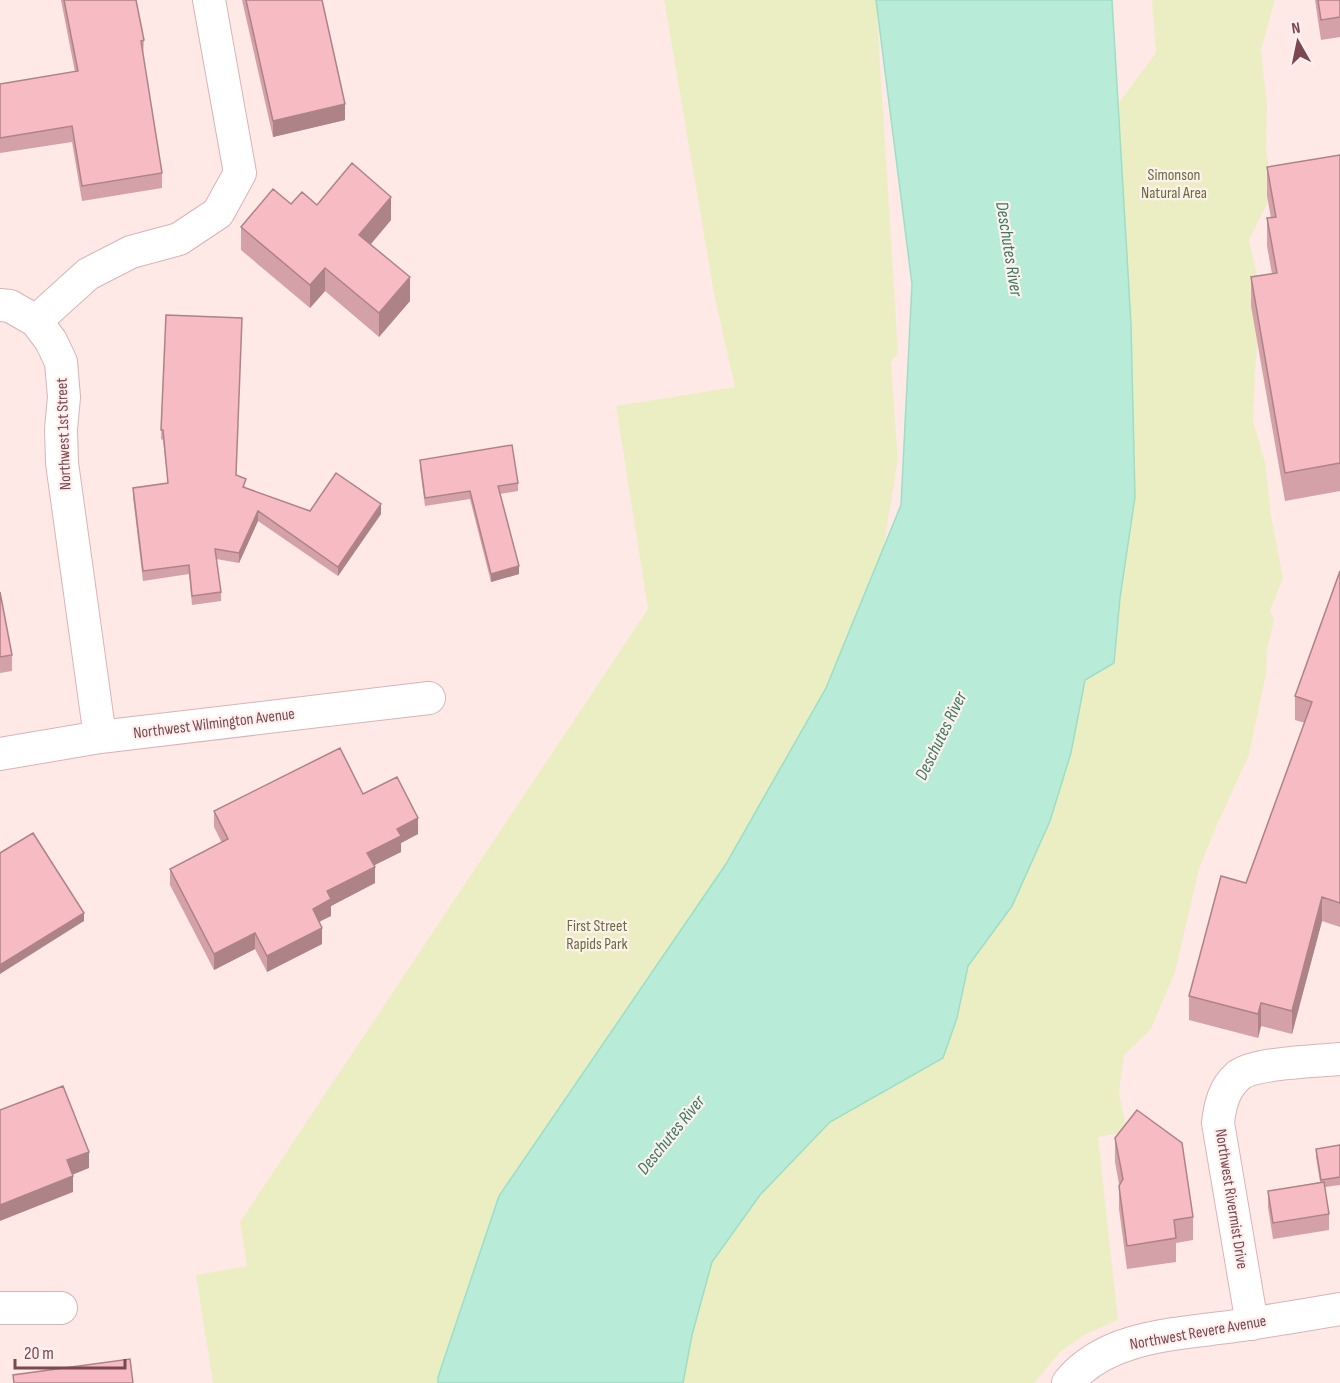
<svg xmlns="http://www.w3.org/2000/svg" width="1340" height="1383" viewBox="0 0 1340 1383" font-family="'Sofia Sans Condensed',sans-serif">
	<rect width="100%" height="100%" fill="#fee9e7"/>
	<path fill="#ebeec3" d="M 664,0 L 876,0 L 898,352 L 891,363 L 898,459 L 882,557 L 849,655 L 463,1383 L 213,1383 L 196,1275 L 247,1266 L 240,1222 L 648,609 L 616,406 L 735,387 L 715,299 Z
		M 1152,0 L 1275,0 L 1261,50 L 1267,105 L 1266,149 L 1273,191 L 1249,240 L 1262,297 L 1255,371 L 1253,421 L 1265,462 L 1271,516 L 1283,578 L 1270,611 L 1274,620 L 1267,650 L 1266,674 L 1249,755 L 1216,827 L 1199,869 L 1175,972 L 1151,1029 L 1124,1055 L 1119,1092 L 1127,1132 L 1098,1137 L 1118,1320 L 1084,1335 L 1060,1352 L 1034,1383 L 683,1383 L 692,1335 L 712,1262 L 760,1195 L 830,1122 L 943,1058 L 957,1018 L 968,966 L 1012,906 L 1050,821 L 1071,753 L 1085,680 L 1114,663 L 1120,598 L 1061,180 L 1156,53 Z"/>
	<path fill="#b8ebd8" stroke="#9ddec6" stroke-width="1.5" d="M 876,0 L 1112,0 L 1131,324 L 1135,497 L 1120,598 L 1114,663 L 1085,680 L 1071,753 L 1050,821 L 1012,906 L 968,966 L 957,1018 L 943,1058 L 830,1122 L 760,1195 L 712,1262 L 692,1335 L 683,1383 L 438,1383 L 438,1377 L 499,1196 L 726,864 L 826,688 L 901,505 L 912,284 Z"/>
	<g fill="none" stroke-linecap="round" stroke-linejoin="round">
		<g stroke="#dab3b6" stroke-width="34">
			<path id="street" d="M 0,305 L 10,306 L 36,321 L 51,341 L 61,362 L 64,397 L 61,429 L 62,463 L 100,737
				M 36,321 L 88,274 L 131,252 L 179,239 L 218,213 L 240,173 L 209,0
				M 0,754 L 100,737 L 429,698
				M 0,1308 L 61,1308
				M 1252,1324 L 1218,1123 C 1220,1105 1224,1088 1238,1076 C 1252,1063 1319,1061 1340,1059
				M 1068,1383 C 1106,1335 1179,1334 1235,1326 C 1270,1321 1305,1315 1340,1309"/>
		</g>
		<use href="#street" stroke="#fff" stroke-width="32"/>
	</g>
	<path fill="#d4a1a8" d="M 61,0 L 136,0 L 144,40 L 143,55 L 162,173 L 162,188 L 82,201 L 72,142 L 0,153 L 0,84 L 75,72 Z
		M 242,0 L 322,0 L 345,120 L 273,137 Z
		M 1315,0 L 1340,0 L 1340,37 L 1321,40 Z
		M 1340,155 L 1340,491 L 1285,501 L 1251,306 L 1251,277 L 1272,274 L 1267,246 L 1267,218 L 1271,218 L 1267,196 L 1267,167 Z
		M 317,205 L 391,220 L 371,244 L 410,301 L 379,337 L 325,291 L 310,308 L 241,250 L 241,227 Z
		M 166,315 L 237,475 L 246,488 L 310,511 L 381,514 L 338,576 L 258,521 L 239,563 L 216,559 L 221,592 L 221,601 L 192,605 L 189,574 L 143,581 L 133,497 L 133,488 L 168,484 L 163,440 L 161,439 Z
		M 420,460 L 518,483 L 518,491 L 500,494 L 519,574 L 491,582 L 470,499 L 425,506 L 420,468 Z
		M 1340,571 L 1340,927 L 1322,921 L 1292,1034 L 1261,1026 L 1258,1038 L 1189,1020 L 1189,996 L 1246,883 L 1305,723 L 1295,720 L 1295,696 Z
		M 0,592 L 12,655 L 12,671 L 0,673 Z
		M 363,794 L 418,834 L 401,843 L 401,852 L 374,865 L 375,883 L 331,906 L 331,916 L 319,921 L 322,944 L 267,972 L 255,949 L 214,970 L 170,885 L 170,869 L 222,843 L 214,827 L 214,811 Z
		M 1115,1138 L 1193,1217 L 1193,1240 L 1176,1243 L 1176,1262 L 1127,1269 L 1119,1209 L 1119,1184 L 1115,1162 Z
		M 1340,1145 L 1340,1185 L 1325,1187 L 1329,1214 L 1329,1230 L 1273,1239 L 1268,1207 L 1268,1191 L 1320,1182 L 1316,1157 L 1316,1149 Z"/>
	<path fill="#ad8388" d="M 345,104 L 345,120 L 273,137 L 273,121 Z
		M 391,197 L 391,220 L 359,258 L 359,235 Z
		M 325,268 L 325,291 L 310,308 L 310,285 Z
		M 410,277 L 410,301 L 379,337 L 379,313 Z
		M 381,504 L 381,514 L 338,576 L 338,567 Z
		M 258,511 L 258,521 L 239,563 L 239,553 Z
		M 519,566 L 519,574 L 491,582 L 491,574 Z
		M 418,818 L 418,834 L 401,843 L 401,852 L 367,869 L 367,853 L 397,829 Z
		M 375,867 L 375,883 L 331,906 L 331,916 L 313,925 L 313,909 L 327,891 Z
		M 1322,897 L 1322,921 L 1292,1034 L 1292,1011 Z
		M 84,913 L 84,921 L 0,974 L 0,965 Z
		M 322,928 L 322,944 L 267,972 L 267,956 Z
		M 255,933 L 255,949 L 214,970 L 214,954 Z
		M 1261,1003 L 1261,1026 L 1258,1038 L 1258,1014 Z
		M 89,1152 L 89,1168 L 67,1177 L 67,1160 Z
		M 73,1176 L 73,1192 L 0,1221 L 0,1205 Z"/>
	<path fill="#f7bbc3" stroke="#ad8388" stroke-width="1.5" d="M 64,0 L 136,0 L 144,40 L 141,41 L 162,173 L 82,186 L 72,126 L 0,138 L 0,84 L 78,71 Z
		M 246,0 L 322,0 L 345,104 L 273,121 Z
		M 1318,0 L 1340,0 L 1340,17 L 1321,20 Z
		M 1340,155 L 1340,463 L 1285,473 L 1251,277 L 1277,273 L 1267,218 L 1276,217 L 1267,167 Z
		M 352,163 L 391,197 L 359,235 L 410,277 L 379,313 L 325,268 L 310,285 L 241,227 L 273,189 L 291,204 L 302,192 L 317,205 Z
		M 166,315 L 242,318 L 236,475 L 246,479 L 243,487 L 310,511 L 336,473 L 381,504 L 338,567 L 258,511 L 239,553 L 215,549 L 221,592 L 192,596 L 189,565 L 143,571 L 133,488 L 168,483 L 163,430 L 161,430 Z
		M 512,445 L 518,483 L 498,486 L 519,566 L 491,574 L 470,491 L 425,498 L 420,460 Z
		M 1340,571 L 1340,903 L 1322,897 L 1292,1011 L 1261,1003 L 1258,1014 L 1189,996 L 1221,876 L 1246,883 L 1312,702 L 1295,696 Z
		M 0,592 L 12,655 L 0,657 Z
		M 340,748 L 363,794 L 397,777 L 418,818 L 397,829 L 401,836 L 367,853 L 375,867 L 327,891 L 331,899 L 313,909 L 322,928 L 267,956 L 255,933 L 214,954 L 170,869 L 228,839 L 214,811 Z
		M 33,833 L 84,913 L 0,965 L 0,853 Z
		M 63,1086 L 89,1152 L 67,1160 L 73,1176 L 0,1205 L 0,1110 Z
		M 1137,1110 L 1182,1143 L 1193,1217 L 1174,1220 L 1176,1238 L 1127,1246 L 1119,1186 L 1123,1179 L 1115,1138 Z
		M 1340,1145 L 1340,1177 L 1321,1180 L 1316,1149 Z
		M 1324,1182 L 1329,1214 L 1273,1223 L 1268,1191 Z
		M 130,1359 L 133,1383 L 14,1383 L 13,1375 Z"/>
	<g text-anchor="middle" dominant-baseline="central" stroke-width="4.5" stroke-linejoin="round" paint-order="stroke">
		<g font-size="16" fill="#657036" stroke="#fff0ef">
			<text x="1174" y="175">Simonson<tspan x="1174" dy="18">Natural Area</tspan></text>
			<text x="597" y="926">First Street<tspan x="597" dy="18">Rapids Park</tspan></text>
		</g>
		<g font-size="16" fill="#7c4850" stroke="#fff0ef">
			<text transform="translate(64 434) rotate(-92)">Northwest 1st Street</text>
			<text transform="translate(214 724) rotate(-7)">Northwest Wilmington Avenue</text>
			<text transform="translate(1231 1199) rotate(81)">Northwest Rivermist Drive</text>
			<text transform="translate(1198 1333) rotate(-10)">Northwest Revere Avenue</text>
		</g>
		<g font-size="18" font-style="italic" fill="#367b62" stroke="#fff0ef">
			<text transform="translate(1009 249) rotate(81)">Deschutes River</text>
			<text transform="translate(941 736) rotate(-64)">Deschutes River</text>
			<text transform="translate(671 1135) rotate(-51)">Deschutes River</text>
		</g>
	</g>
	<g transform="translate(1298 42) rotate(351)" stroke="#fff0ef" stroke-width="4.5" paint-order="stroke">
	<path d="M0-4.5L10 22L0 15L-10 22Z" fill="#7c4850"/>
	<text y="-9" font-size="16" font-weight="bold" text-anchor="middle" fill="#7c4850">N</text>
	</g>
	<path d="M15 1359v9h110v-9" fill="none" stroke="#7c4850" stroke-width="3"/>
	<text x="24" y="1359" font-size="18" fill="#7c4850" stroke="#fff0ef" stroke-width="4.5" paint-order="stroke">20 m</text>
</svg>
